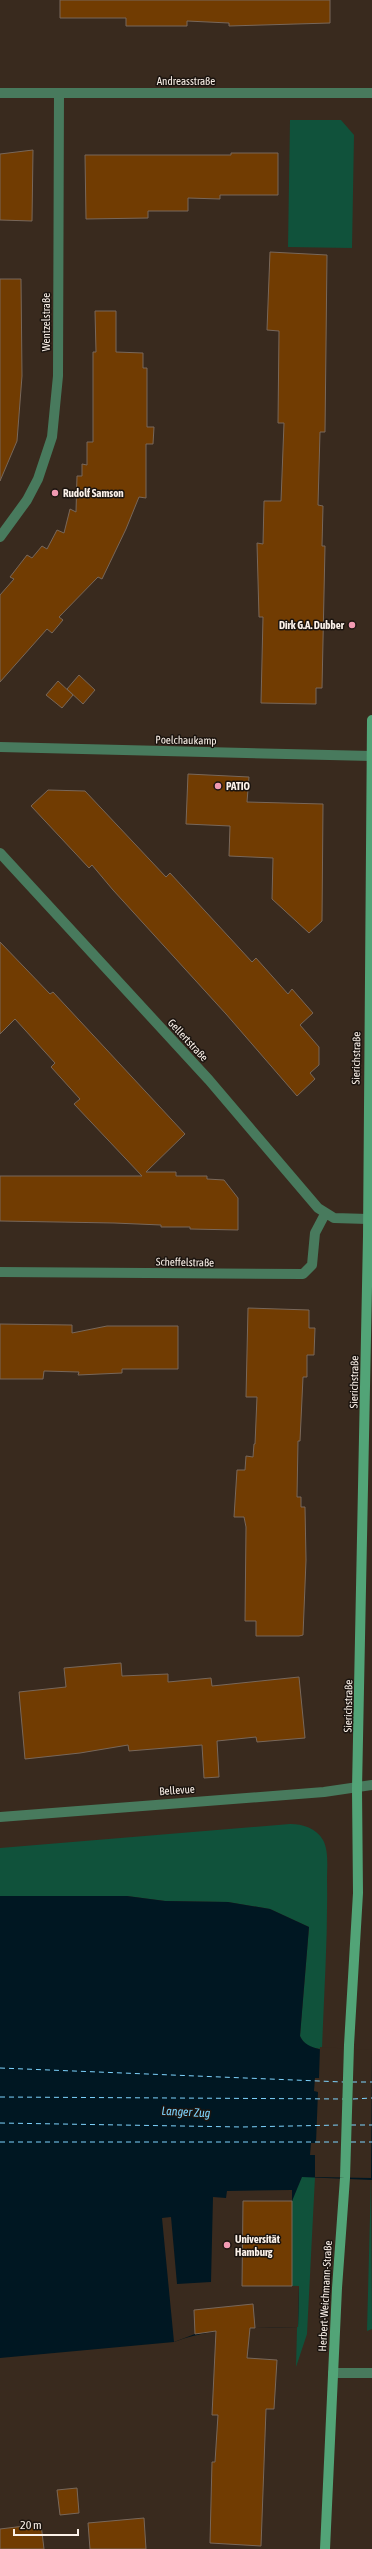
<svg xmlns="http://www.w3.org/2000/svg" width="372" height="2549" viewBox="0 0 372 2549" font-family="'Asap Condensed',sans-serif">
	<rect width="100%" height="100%" fill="#392a1e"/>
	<path fill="#10523b" d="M 290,120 L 341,120 L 354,135 L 352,248 L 288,247 Z
		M 290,1824 C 303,1824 316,1828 323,1840 C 329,1851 327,1868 327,1879 C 328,1936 324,1993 322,2049 C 311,2048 305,2047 300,2036 L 309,1927 L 270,1909 L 228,1902 L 165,1901 L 127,1896 L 0,1896 L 0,1848 Z
		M 301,2177 L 315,2177 L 307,2334 L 296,2367 L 298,2291 L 292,2286 L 292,2201 Z
		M 371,2178 L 372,2329 L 367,2331 Z"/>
	<path fill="#001722" d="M 0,1896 L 127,1896 L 165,1901 L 228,1902 L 270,1909 L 309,1927 L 300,2036 C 308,2056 353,2051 372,2052 L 372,2180 L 302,2177 L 292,2201 L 243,2201 L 242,2286 L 299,2286 L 298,2327 C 256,2328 213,2327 174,2342 L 0,2358 Z"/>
	<path fill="#392a1e" d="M 320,2047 L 372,2050 L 371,2178 L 315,2177 L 315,2155 L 310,2155 L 311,2143 L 316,2143 L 318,2092 L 314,2091 L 315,2078 L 319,2078 Z
		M 292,2190 L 292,2201 L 243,2201 L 242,2285 L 299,2286 L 298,2327 L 255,2328 L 195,2334 L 174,2342 L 162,2218 L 171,2217 L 177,2284 L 211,2282 L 213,2197 L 226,2198 L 227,2191 Z"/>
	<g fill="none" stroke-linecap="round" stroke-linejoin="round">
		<path stroke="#7ed4fe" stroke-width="1" stroke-dasharray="5 4" stroke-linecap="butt" d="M 0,2068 L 343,2082
			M 352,2082 L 372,2082
			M 0,2097 L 343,2099
			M 353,2099 L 372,2098
			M 0,2123 L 242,2127 L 341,2125
			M 351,2125 L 372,2125
			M 0,2142 L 341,2142
			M 351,2142 L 372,2142"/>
	</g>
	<path fill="#713c02" stroke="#78675a" d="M 60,0 L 330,0 L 330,23 L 229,26 L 229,23 L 187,21 L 187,26 L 126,26 L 126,18 L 60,18 Z
		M 33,150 L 32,221 L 0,220 L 0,154 Z
		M 231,153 L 278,153 L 278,195 L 220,195 L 220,199 L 188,198 L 188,211 L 148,211 L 148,218 L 86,219 L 85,155 L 231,155 Z
		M 270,252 L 327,255 L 325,432 L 320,432 L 318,505 L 323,506 L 322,546 L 325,546 L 322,688 L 316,688 L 316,704 L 261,703 L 263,617 L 259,617 L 257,543 L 263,544 L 264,501 L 281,501 L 284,423 L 278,423 L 279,331 L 267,330 Z
		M 0,279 L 21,279 L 22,376 L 17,441 L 0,481 Z
		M 95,311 L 116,311 L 116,352 L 143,353 L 143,368 L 147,368 L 147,427 L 154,427 L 153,444 L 146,444 L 146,498 L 139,497 L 126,529 L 102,579 L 98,577 L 59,617 L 63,620 L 52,633 L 47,629 L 0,682 L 0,595 L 14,579 L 10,577 L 27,555 L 32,558 L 42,546 L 47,549 L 57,530 L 64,533 L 70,509 L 76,512 L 77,476 L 82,476 L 82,464 L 87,465 L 87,442 L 93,442 L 93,352 L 96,352 Z
		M 79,675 L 95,690 L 83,704 L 67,689 Z
		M 58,681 L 73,695 L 62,708 L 46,695 Z
		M 188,774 L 249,777 L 247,802 L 323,804 L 322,921 L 309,933 L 272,899 L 273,858 L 229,856 L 230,826 L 186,824 Z
		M 48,790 L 85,791 L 166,877 L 170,873 L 252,962 L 256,958 L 288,994 L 292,989 L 313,1013 L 300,1025 L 319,1047 L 319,1065 L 310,1073 L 315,1079 L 297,1096 L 226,1014 L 113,890 L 92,865 L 89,868 L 31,806 Z
		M 0,942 L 50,994 L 53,992 L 185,1134 L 146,1172 L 176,1172 L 176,1176 L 207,1176 L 207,1179 L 224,1180 L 238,1198 L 238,1230 L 190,1229 L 190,1227 L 161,1227 L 161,1225 L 114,1223 L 0,1221 L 0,1176 L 142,1176 L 74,1104 L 80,1099 L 51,1067 L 55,1063 L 15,1019 L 0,1034 Z
		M 248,1308 L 309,1310 L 309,1328 L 315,1328 L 314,1355 L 307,1355 L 307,1377 L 303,1377 L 300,1441 L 298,1441 L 297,1497 L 301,1497 L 301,1507 L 305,1507 L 306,1560 L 303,1635 L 299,1636 L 256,1636 L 256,1621 L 245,1621 L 246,1527 L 244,1517 L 234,1517 L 237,1470 L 245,1470 L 246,1456 L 253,1457 L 254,1444 L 255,1444 L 257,1397 L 246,1397 Z
		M 0,1324 L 72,1325 L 72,1333 L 107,1326 L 178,1326 L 178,1369 L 122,1369 L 122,1373 L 78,1375 L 79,1372 L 44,1371 L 43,1379 L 0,1379 Z
		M 121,1663 L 122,1676 L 168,1674 L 168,1682 L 211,1678 L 212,1686 L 299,1677 L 305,1738 L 257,1742 L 256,1737 L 217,1741 L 219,1777 L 204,1778 L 202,1745 L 129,1751 L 128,1745 L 80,1753 L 25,1759 L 19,1692 L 66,1687 L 64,1668 Z
		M 243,2201 L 292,2201 L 292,2286 L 242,2286 Z
		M 253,2304 L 255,2328 L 250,2328 L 247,2358 L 277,2360 L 274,2409 L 266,2409 L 261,2546 L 210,2543 L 212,2462 L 215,2462 L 218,2415 L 212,2415 L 216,2331 L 195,2334 L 194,2310 Z
		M 77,2488 L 79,2513 L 60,2515 L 57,2490 Z
		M 144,2518 L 146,2549 L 90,2549 L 88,2523 Z
		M 41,2524 L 44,2549 L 0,2549 L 0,2529 Z"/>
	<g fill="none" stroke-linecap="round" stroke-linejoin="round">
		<path stroke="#487a5d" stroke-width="10" d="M 0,93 L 372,93
			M 0,537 L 27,500 L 38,479 L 52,437 L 58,376 L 59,93
			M 0,853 L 209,1080 L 318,1208 L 334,1218 L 368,1219
			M 0,1272 L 303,1274 L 312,1265 L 315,1233 L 325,1214
			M 0,1817 L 324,1792 L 372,1785
			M 333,2373 L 372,2373"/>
		<path stroke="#487a5d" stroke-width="10" d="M 0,747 L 372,756"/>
		<path stroke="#52a477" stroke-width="10" d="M 325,2549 L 337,2288 L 345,2178 L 349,2045 L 358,1893 L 357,1789 L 368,1236 L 372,720"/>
	</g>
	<g fill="#f19ab2" stroke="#1b140f" stroke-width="1.5">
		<circle cx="55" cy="493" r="4"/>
		<circle cx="352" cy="625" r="4"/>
		<circle cx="218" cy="786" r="4"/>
		<circle cx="227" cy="2245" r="4"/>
	</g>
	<g text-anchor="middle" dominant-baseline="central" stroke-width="3" stroke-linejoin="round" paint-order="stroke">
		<g font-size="11" fill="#fbf1e9" stroke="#1b140f">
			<text x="186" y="81">Andreasstraße</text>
			<text transform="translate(46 322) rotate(-90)">Wentzelstraße</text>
			<text transform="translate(186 740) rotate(1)">Poelchaukamp</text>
			<text transform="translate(188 1040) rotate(47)">Gellertstraße</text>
			<text transform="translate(356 1058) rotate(-89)">Sierichstraße</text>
			<text transform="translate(185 1262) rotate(1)">Scheffelstraße</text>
			<text transform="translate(354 1382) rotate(-89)">Sierichstraße</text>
			<text transform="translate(348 1706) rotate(-89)">Sierichstraße</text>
			<text transform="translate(177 1790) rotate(-4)">Bellevue</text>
			<text transform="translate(325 2296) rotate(-87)">Herbert-Weichmann-Straße</text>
		</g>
		<g font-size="11" font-weight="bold" fill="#fbf1e9" stroke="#1b140f" text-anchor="start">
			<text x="63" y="493">Rudolf Samson</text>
			<text x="344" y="625" text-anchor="end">Dirk G.A. Dubber</text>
			<text x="226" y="786">PATIO</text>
			<text x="235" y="2239">Universität<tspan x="235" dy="13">Hamburg</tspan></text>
		</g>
		<g font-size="12" font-style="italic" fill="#7ed4fe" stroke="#1b140f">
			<text transform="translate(186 2112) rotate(3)">Langer Zug</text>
		</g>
	</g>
	<path d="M14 2529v6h64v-6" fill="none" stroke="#fbf1e9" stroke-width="2"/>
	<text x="20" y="2529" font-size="12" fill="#fbf1e9" stroke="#1b140f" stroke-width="3" paint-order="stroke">20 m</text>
</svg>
